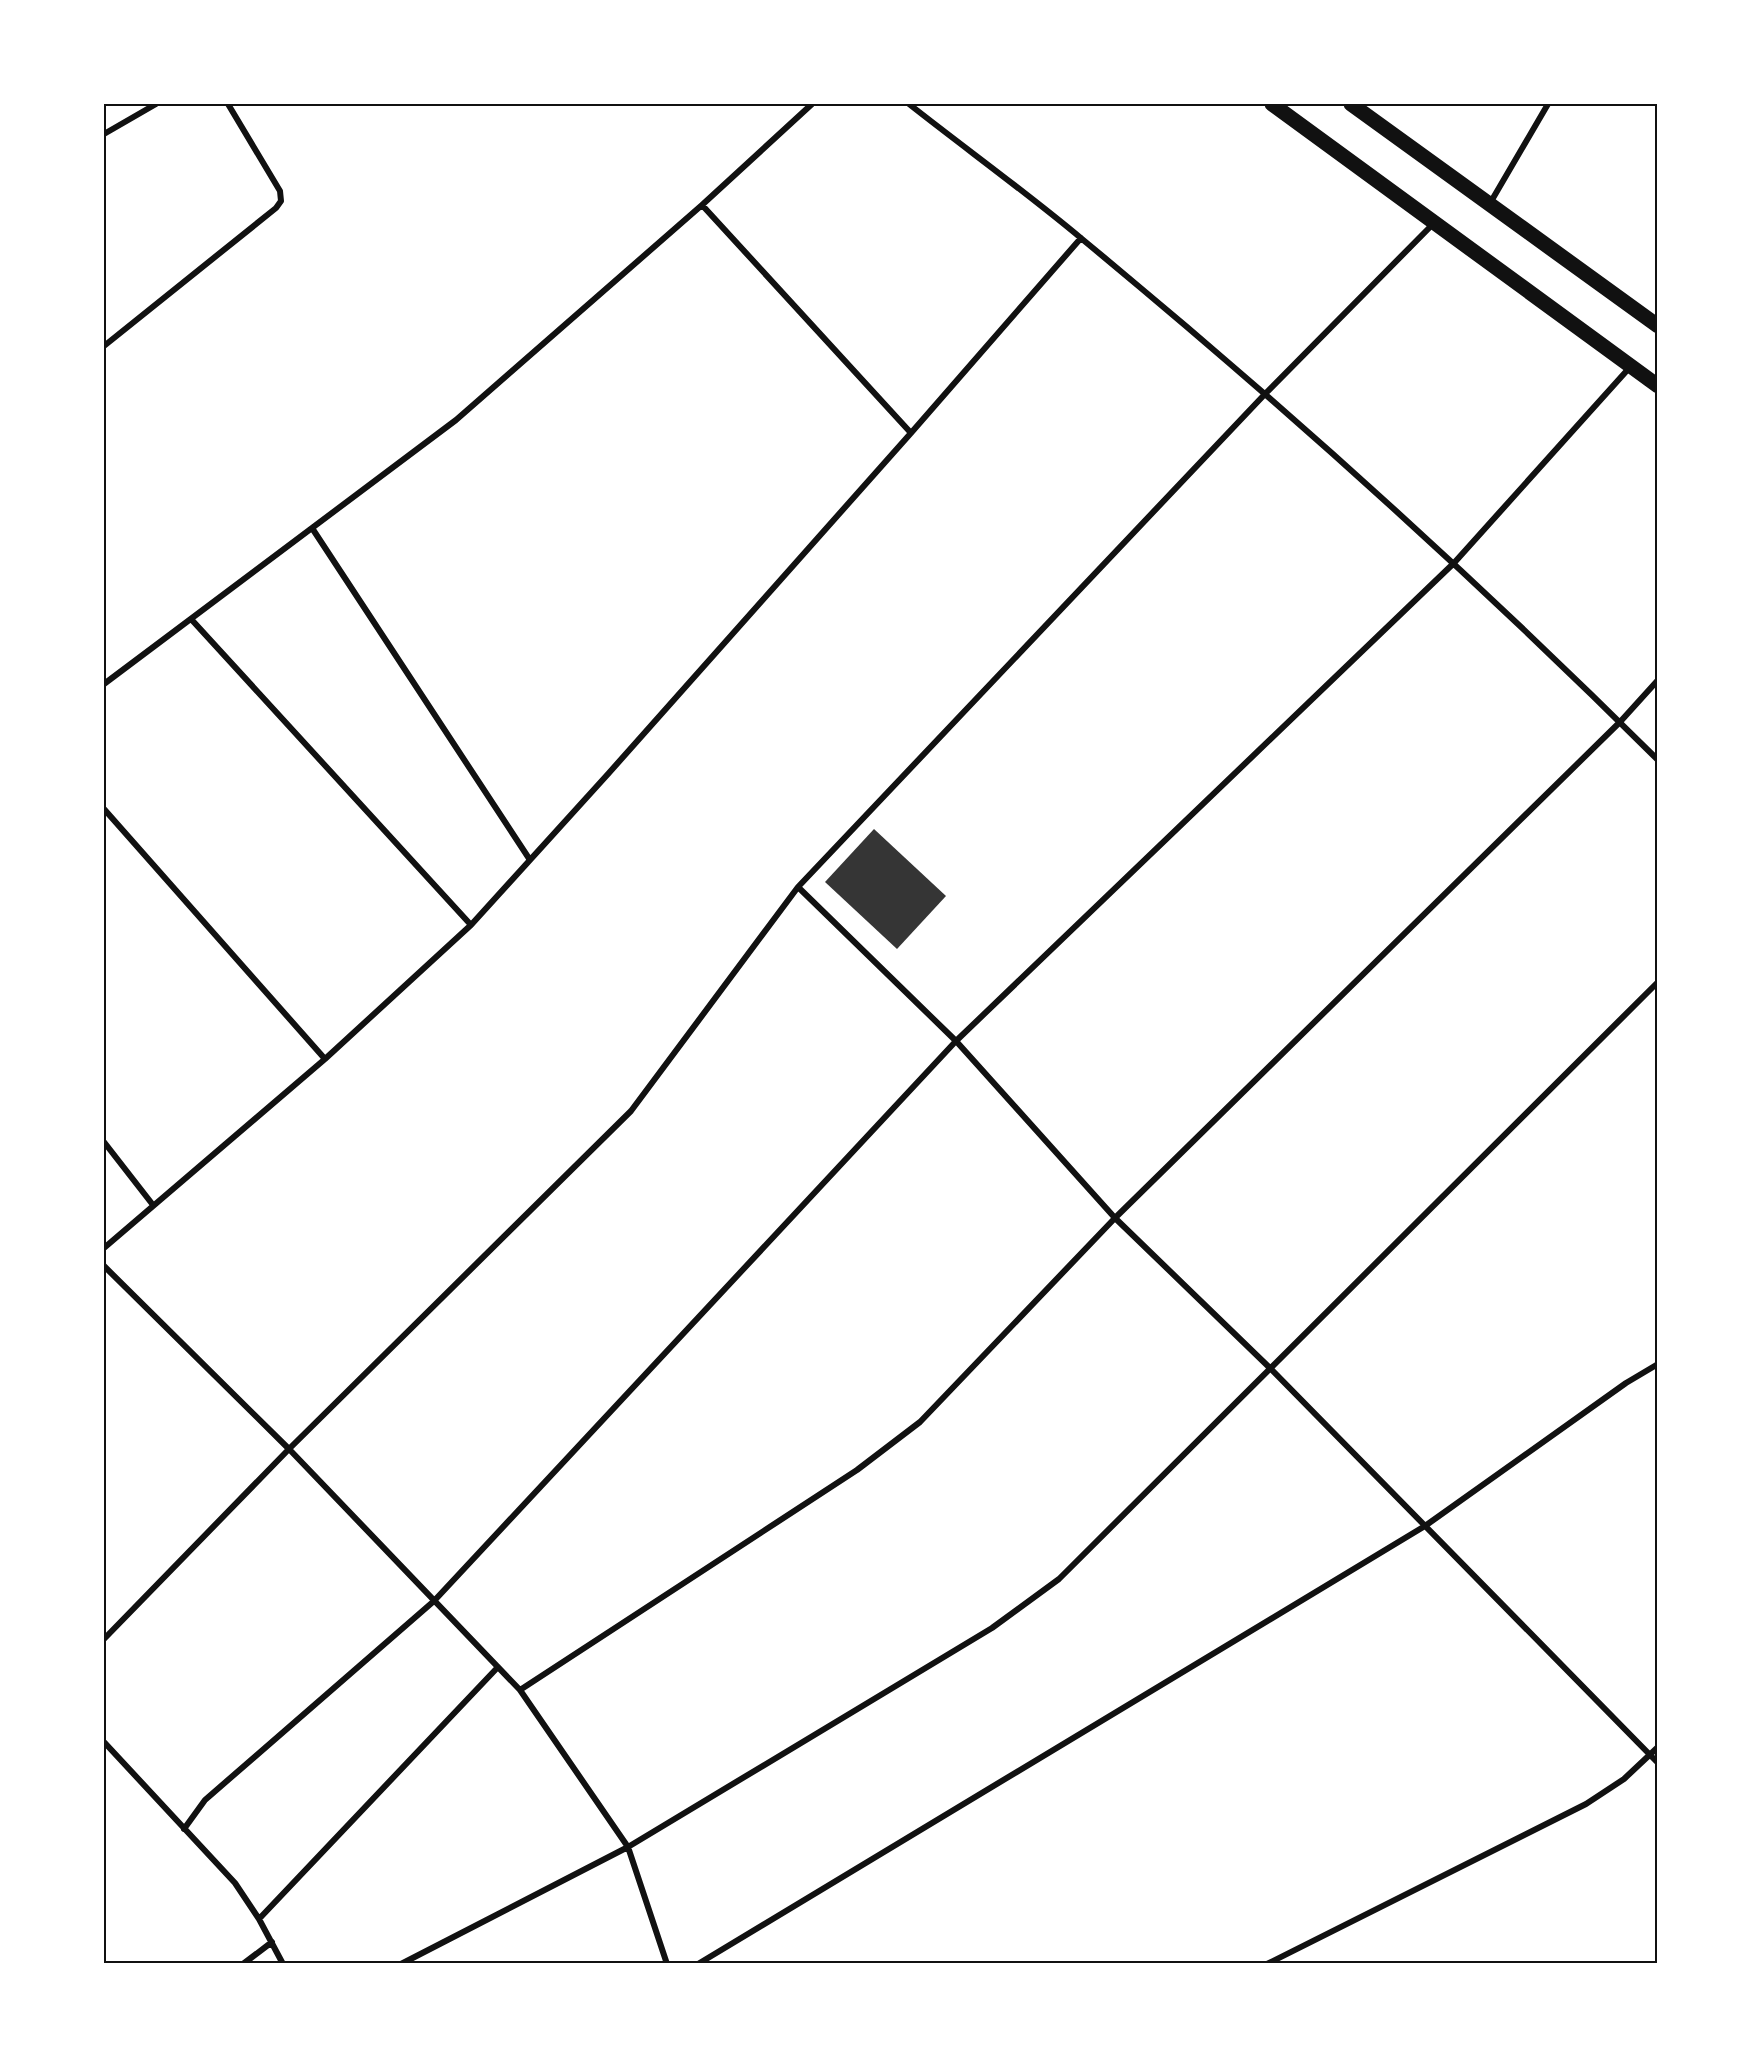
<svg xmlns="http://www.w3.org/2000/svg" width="1761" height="2067" viewBox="0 0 1761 2067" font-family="'Noto Serif',serif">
	<rect width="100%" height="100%" fill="#fff"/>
	<path fill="#353535" d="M 874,829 L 946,896 L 897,949 L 825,882 Z"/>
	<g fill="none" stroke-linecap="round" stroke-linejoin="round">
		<path stroke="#111" stroke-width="6" d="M 909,104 C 966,149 1026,192 1082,239 C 1282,404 1474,577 1658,760
			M 104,134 L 156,104
			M 702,205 L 911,433
			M 1489,205 L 1548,104
			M 104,346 L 276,208 L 281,201 L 280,191 L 228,104
			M 312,528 L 530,860
			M 191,619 L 471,925
			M 104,684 L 456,420 L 702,205 L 812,104
			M 104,809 L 325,1059
			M 798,887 L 956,1041 L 1115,1218 L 1271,1369 L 1658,1763
			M 104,1142 L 153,1205
			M 104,1248 L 325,1059 L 471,925 L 608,774 L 911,433 L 1081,238
			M 104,1266 L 289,1449 L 520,1690 L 628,1847 L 667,1964
			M 104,1639 L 289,1449 L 631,1111 L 798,887 L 1265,394 L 1434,223
			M 520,1690 L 857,1470 L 920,1422 L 1115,1218 L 1620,722 L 1658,680
			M 104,1742 L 235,1883 L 259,1919 L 283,1964
			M 184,1829 L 205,1800 L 434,1601 L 956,1041 L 1454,563 L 1631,366
			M 259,1919 L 498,1667
			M 243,1964 L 272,1942
			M 401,1964 L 628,1847 L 992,1628 L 1059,1579 L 1658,982
			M 698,1964 L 1425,1526 L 1626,1383 L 1658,1364
			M 1267,1964 L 1586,1804 L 1624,1779 L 1658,1747"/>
		<path stroke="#111" stroke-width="15" d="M 1272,104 L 1658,386
			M 1351,104 L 1658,326"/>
	</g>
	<rect width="1761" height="2067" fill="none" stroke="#ffffff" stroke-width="210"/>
	<rect x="105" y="105" width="1551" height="1857" fill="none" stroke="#111" stroke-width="2"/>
</svg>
